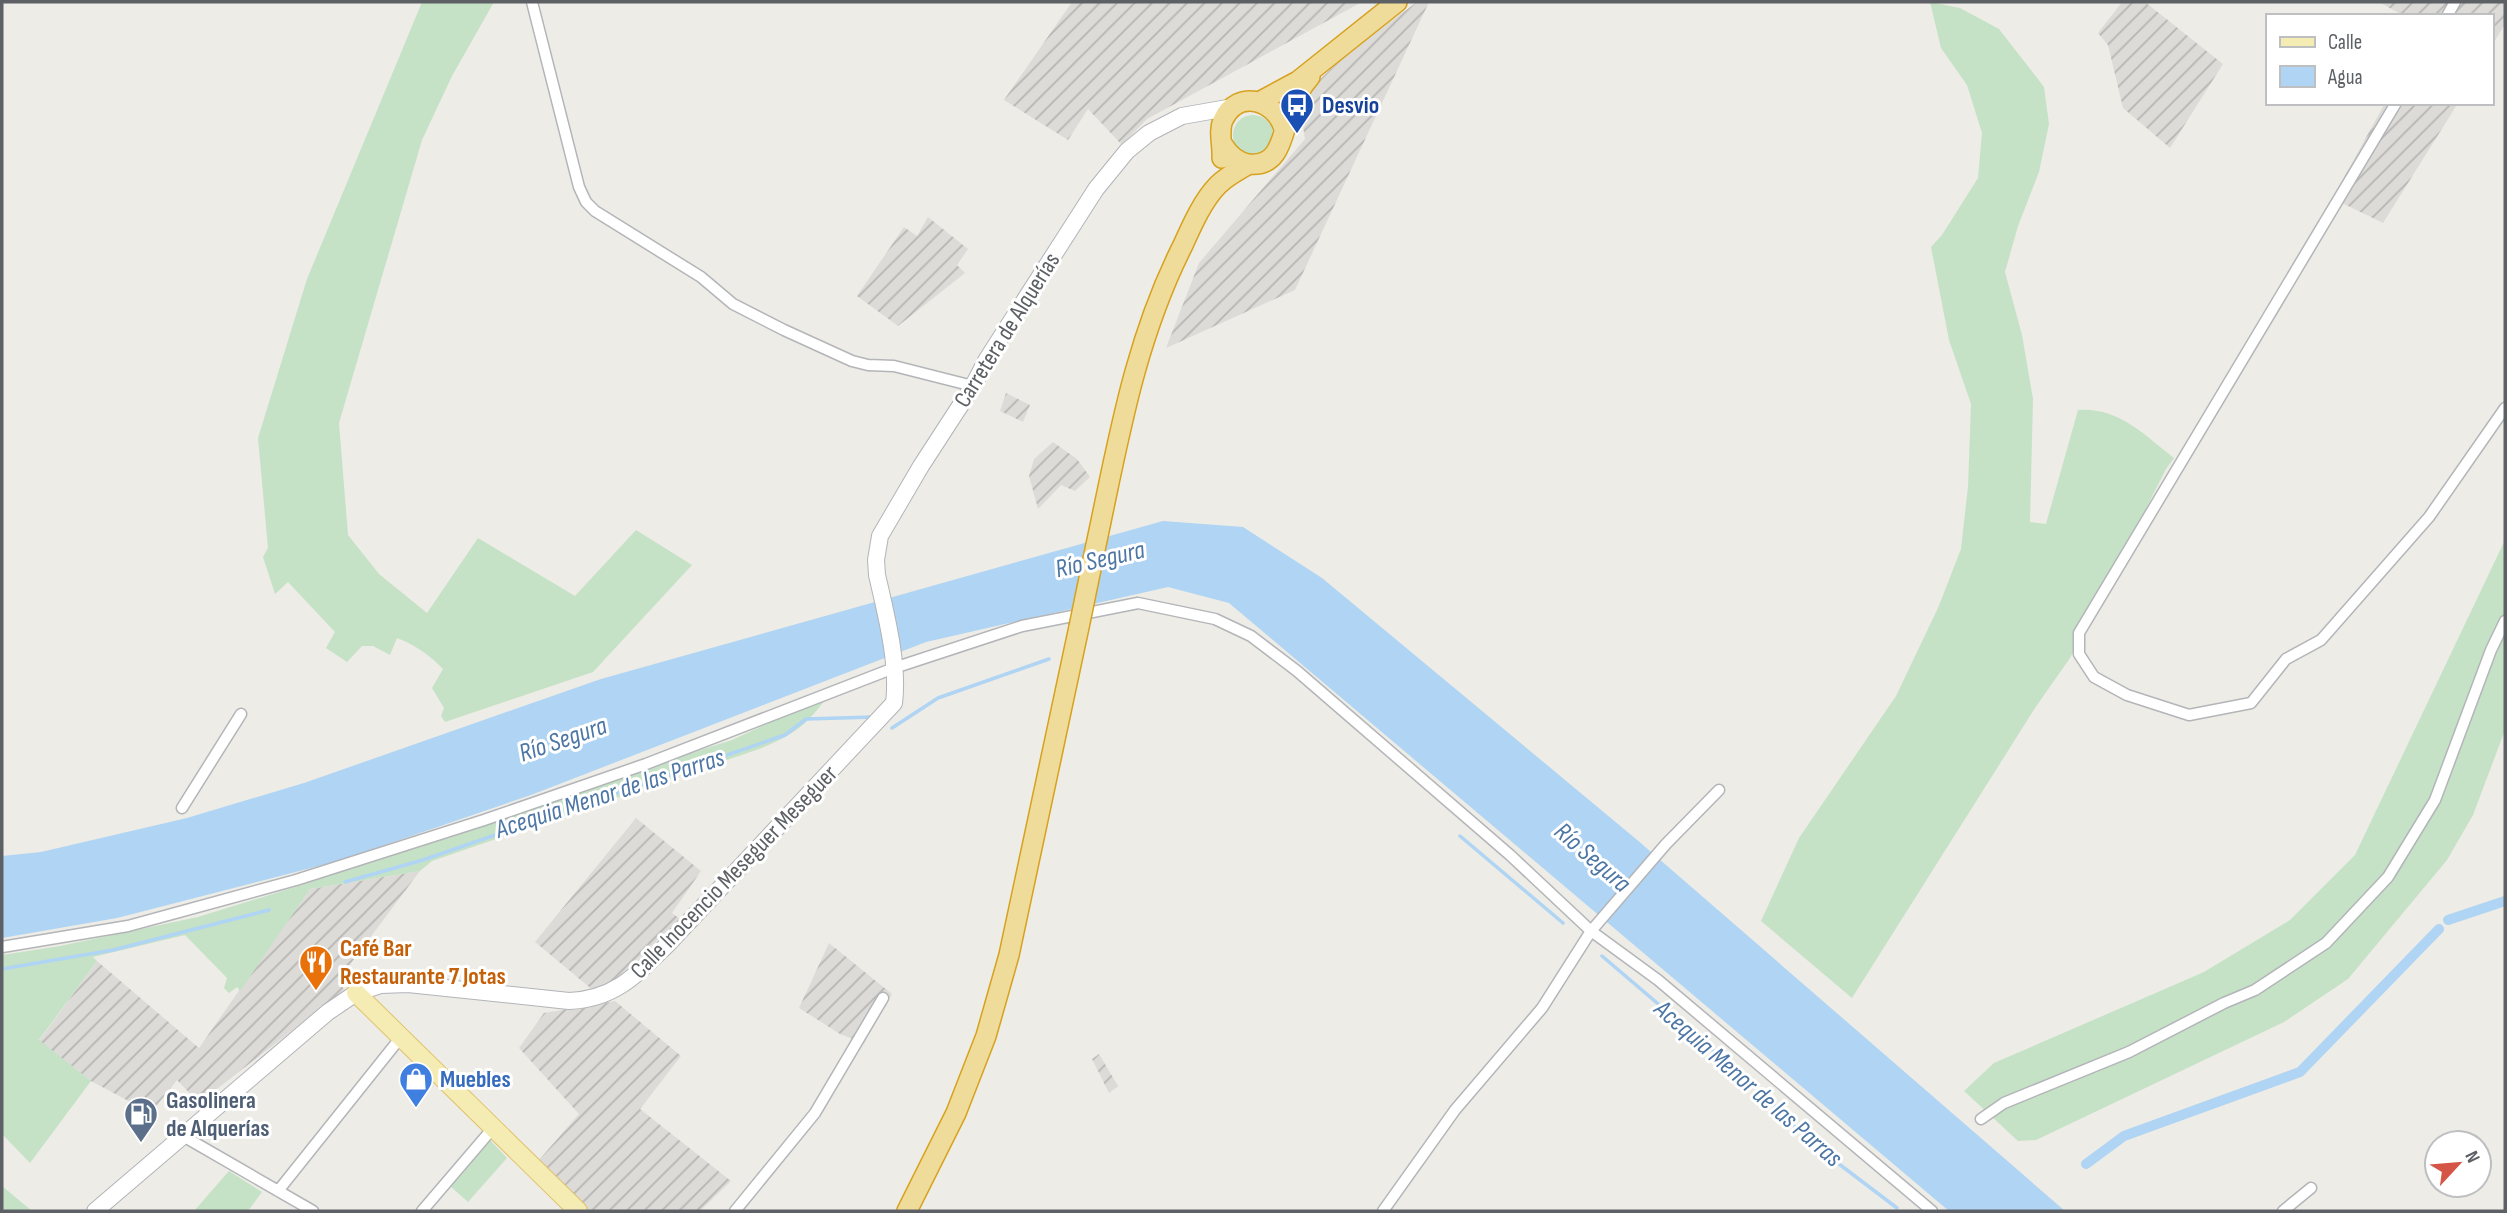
<svg xmlns="http://www.w3.org/2000/svg" width="2507" height="1213" viewBox="0 0 2507 1213" font-family="'Sofia Sans Condensed',sans-serif">
	<defs>
		<pattern id="industrial-furrows" width="10" height="10" patternUnits="userSpaceOnUse" patternTransform="scale(1.75)"><rect width="10" height="10" fill="#dcdbd8"/><path d="M-1 1l2-2M0 10L10 0M9 11l2-2" fill="none" stroke="#b6b5b3"/></pattern>
	</defs>
	<rect width="100%" height="100%" fill="#edece6"/>
	<path fill="url(#industrial-furrows)" d="M 1072,2 L 1362,2 L 1147,119 L 1122,145 L 1088,109 L 1068,140 L 1004,100 Z
		M 1417,2 L 1429,2 L 1295,290 L 1166,348 L 1199,263 L 1305,139 L 1300,108 L 1314,85 L 1350,51 Z
		M 2122,2 L 2145,2 L 2223,64 L 2170,148 L 2123,108 L 2108,45 L 2098,33 Z
		M 2379,2 L 2505,2 L 2505,24 L 2491,47 L 2491,16 L 2404,16 Z
		M 2385,103 L 2458,103 L 2383,223 L 2338,201 L 2335,194 Z
		M 928,217 L 968,249 L 957,265 L 965,273 L 898,326 L 857,296 L 904,227 L 917,236 Z
		M 1006,393 L 1030,405 L 1023,422 L 1000,411 Z
		M 1053,442 L 1077,459 L 1090,477 L 1075,491 L 1061,485 L 1038,509 L 1029,476 L 1034,459 Z
		M 636,818 L 701,871 L 672,913 L 680,919 L 610,985 L 594,991 L 535,942 Z
		M 420,871 L 339,979 L 344,990 L 199,1103 L 177,1080 L 151,1113 L 91,1081 L 39,1041 L 97,961 L 199,1048 L 310,889 Z
		M 829,943 L 892,994 L 864,1043 L 840,1034 L 799,1008 Z
		M 615,1001 L 681,1056 L 640,1109 L 731,1181 L 700,1211 L 589,1211 L 539,1160 L 579,1114 L 519,1048 L 544,1013 Z
		M 1099,1054 L 1118,1086 L 1109,1093 L 1092,1059 Z"/>
	<path fill="#c5e2c6" d="M 422,2 L 494,2 L 452,76 L 422,140 L 339,423 L 348,535 L 379,574 L 427,613 L 478,538 L 575,596 L 636,530 L 692,565 L 593,672 L 445,722 L 441,716 L 444,708 L 432,688 L 443,669 C 430,655 415,645 397,638 L 390,655 L 373,646 L 362,646 L 347,662 L 326,648 L 335,632 L 288,582 L 275,594 L 263,557 L 268,548 L 258,438 L 307,279 Z
		M 1930,2 L 1960,8 L 1999,29 L 2044,87 L 2049,124 L 2039,172 L 2018,226 L 2005,272 L 2022,335 L 2033,399 L 2030,522 L 2046,524 L 2078,410 C 2119,407 2144,435 2174,458 L 2166,469 L 2070,658 L 2035,708 L 1852,998 L 1761,921 L 1799,838 L 1896,696 L 1938,608 L 1961,549 L 1968,487 L 1971,404 L 1949,340 L 1931,247 L 1942,235 L 1978,178 L 1982,133 L 1967,85 L 1941,48 Z
		M1233 135a20 20 0 1 1 40 0a20 20 0 1 1-40 0Z
		M 2505,540 L 2505,730 L 2473,815 L 2447,860 L 2348,979 L 2284,1022 L 2036,1140 L 2018,1141 L 1964,1091 L 1994,1063 L 2204,972 L 2290,920 L 2355,855 Z
		M 828,696 C 805,727 795,734 759,749 L 432,861 L 420,871 L 310,889 L 240,991 L 237,987 L 229,993 L 224,988 L 227,978 L 185,935 L 93,957 L 97,961 L 39,1040 L 91,1081 L 30,1163 L 2,1134 L 2,955 L 60,946 L 198,917 L 305,884 L 542,800 L 732,740 Z
		M 489,1139 L 507,1158 L 468,1202 L 449,1185 Z
		M 229,1171 L 262,1192 L 248,1211 L 194,1211 Z
		M 2,1186 L 32,1211 L 2,1211 Z"/>
	<path fill="#afd4f4" d="M 1163,521 L 1243,527 L 1322,578 L 1636,839 L 2065,1211 L 1949,1211 L 1229,603 L 1168,587 L 926,642 L 531,795 L 338,861 L 117,918 L 2,938 L 2,856 L 41,852 L 187,818 L 304,783 L 601,679 Z"/>
	<g fill="none" stroke-linecap="round" stroke-linejoin="round">
		<path stroke="#afd4f4" stroke-width="3.5" d="M 892,728 L 938,698 L 1049,659
			M 1460,836 L 1563,923
			M 345,882 L 423,860 L 785,735 L 806,719 L 874,717
			M 1602,956 L 1765,1095 L 1810,1142 L 1897,1208
			M 2,969 L 113,950 L 269,910"/>
		<path stroke="#afd4f4" stroke-width="10" d="M 2448,920 L 2505,901
			M 2086,1164 L 2124,1136 L 2300,1072 L 2439,929"/>
		<g stroke="#b3b5b8" stroke-width="13">
			<path id="street" d="M 532,2 L 579,187 L 586,202 L 595,211 L 701,277 L 733,304 L 784,330 L 852,361 L 868,365 L 894,366 L 973,386
				M 2447,16 L 2455,2
				M 2396,103 L 2079,633 L 2079,654 L 2094,677 L 2127,695 L 2189,715 L 2251,703 L 2286,659 L 2321,640 L 2429,517 L 2505,408
				M 182,808 L 241,714
				M 2,947 L 128,926 L 296,880 L 484,820 L 646,764 L 894,668 L 1022,626 L 1138,603 L 1215,619 L 1251,636 L 1297,671 L 1510,855 L 1591,931 L 1658,980 L 1932,1211
				M 1981,1119 L 2004,1103 L 2129,1052 L 2224,1003 L 2255,990 L 2326,943 L 2388,877 L 2435,800 L 2491,650 L 2505,621
				M 183,1136 L 313,1211
				M 278,1191 L 401,1037
				M 422,1211 L 493,1128
				M 735,1211 L 815,1113 L 883,998
				M 1383,1211 L 1455,1110 L 1542,1008 L 1591,931 L 1666,844 L 1719,790
				M 2283,1211 L 2311,1188"/>
		</g>
		<g stroke="#b2b4b8" stroke-width="18">
			<path id="secondary" d="M 95,1211 L 328,1012 L 356,993 L 381,985 L 408,984 L 569,1001 C 615,999 636,975 667,945 L 894,703 C 899,664 886,614 877,575 L 876,560 L 880,536 L 921,466 L 973,386 L 987,359 L 1096,189 L 1127,151 L 1149,133 L 1182,116 L 1233,107"/>
		</g>
		<g stroke="#e0c26c" stroke-width="20">
			<path id="primary" d="M 356,993 L 578,1211"/>
		</g>
		<g stroke="#d6a11d" stroke-width="22">
			<path id="highway" d="M 1259,102 L 1298,81 L 1397,2
				M 1223,145 C 1229,155 1237,162 1248,164 C 1282,168 1282,132 1291,110 C 1295,98 1302,86 1310,77
				M 1222,158 C 1223,145 1218,132 1223,120 C 1238,88 1276,100 1284,129
				M 1093,559 C 1117,449 1132,346 1183,245 C 1192,225 1203,200 1218,185 C 1227,176 1239,170 1249,164
				M 907,1211 L 956,1113 L 986,1036 L 1009,955 L 1079,627"/>
		</g>
		<use href="#street" stroke="#fff" stroke-width="10"/>
		<use href="#secondary" stroke="#fff" stroke-width="16"/>
		<use href="#primary" stroke="#f5ecb3" stroke-width="18"/>
		<use href="#highway" stroke="#f0dc9a" stroke-width="19"/>
		<g stroke="#d6a11d" stroke-width="22" stroke-linecap="butt">
			<path id="highway-bridge" d="M 1079,627 L 1093,559"/>
		</g>
		<use href="#highway-bridge" stroke="#f0dc9a" stroke-width="19"/>
	</g>
	<defs>
		<g id="bus-pin" transform="scale(1.75)"><path d="M0 17L-7.5 6A9.5 9.5 0 1 1 7.5 6Z" fill="#1a4fb4" stroke="#fff"/><path d="M-5-6H5V4H4V6H2V4H-2V6H-4V4H-5ZM-3.5-4V0h7V-4ZM-3.5 1.2v1.5H-2V1.2ZM2 1.2v1.5H3.5V1.2Z" fill="#fff"/></g>
		<g id="restaurant-pin" transform="scale(1.75)"><path d="M0 17L-7.5 6A9.5 9.5 0 1 1 7.5 6Z" fill="#e8710a" stroke="#fff"/><path d="M-5-6h1v4h1v-4h1v4h1v-4h1v5L-1.5 .5V6h-2V.5L-5-1ZM5-6V6H3V1.5H1.5Q1.5-4 5-6Z" fill="#fff"/></g>
		<g id="shop-pin" transform="scale(1.75)"><path d="M0 17L-7.5 6A9.5 9.5 0 1 1 7.5 6Z" fill="#3f7fe0" stroke="#fff"/><path d="M-5-2.5h2.3a2.7 3.5 0 0 1 5.4 0H5L5.5 6h-11ZM-1.5-2.5h3a1.5 2.3 0 0 0-3 0Z" fill="#fff"/></g>
		<g id="fuel-pin" transform="scale(1.75)"><path d="M0 17L-7.5 6A9.5 9.5 0 1 1 7.5 6Z" fill="#5c6f8a" stroke="#fff"/><path d="M-5.5-6h7V0h2V4h1.3V-2.5L3-4.5l.8-.8L6-3V5H2.5V1h-1V6h-7ZM-4.2-4.7v3.2H.2V-4.7Z" fill="#fff"/></g>
	</defs>
	<g fill-rule="evenodd">
		<use href="#bus-pin" x="1297" y="105"/>
		<use href="#restaurant-pin" x="316" y="962"/>
		<use href="#shop-pin" x="416" y="1079"/>
		<use href="#fuel-pin" x="141" y="1114"/>
	</g>
	<g text-anchor="middle" dominant-baseline="central" stroke-width="6" stroke-linejoin="round" paint-order="stroke">
		<g font-size="24" font-weight="bold" fill="#164399" stroke="#fff" text-anchor="start">
			<text x="1322" y="105">Desvio</text>
		</g>
		<g font-size="24" fill="#5d6064" stroke="#fff">
			<text transform="translate(1007 330) rotate(-58)">Carretera de Alquerías</text>
			<text transform="translate(734 872) rotate(-46)">Calle Inocencio Meseguer Meseguer</text>
		</g>
		<g font-size="24" font-weight="bold" fill="#c56008" stroke="#fff" text-anchor="start">
			<text x="340" y="948">Café Bar<tspan x="340" dy="28">Restaurante 7 Jotas</tspan></text>
		</g>
		<g font-size="24" font-weight="bold" fill="#366cbe" stroke="#fff" text-anchor="start">
			<text x="440" y="1079">Muebles</text>
		</g>
		<g font-size="24" font-weight="bold" fill="#4e5e75" stroke="#fff" text-anchor="start">
			<text x="166" y="1100">Gasolinera<tspan x="166" dy="28">de Alquerías</tspan></text>
		</g>
		<g font-size="26" font-style="italic" fill="#4d76a5" stroke="#fff">
			<text transform="translate(1100 560) rotate(-13)">Río Segura</text>
			<text transform="translate(563 740) rotate(-19)">Río Segura</text>
			<text transform="translate(610 794) rotate(-18)">Acequia Menor de las Parras</text>
			<text transform="translate(1592 858) rotate(41)">Río Segura</text>
			<text transform="translate(1748 1084) rotate(41)">Acequia Menor de las Parras</text>
		</g>
	</g>
	<rect width="2507" height="1213" fill="none" stroke="#5d6064" stroke-width="7"/>
	<rect x="2266" y="14" width="228" height="91" fill="#ffffff" stroke="#bebfc1" stroke-width="2"/>
	<rect x="2280" y="37" width="35" height="10" fill="#f5ecb3" stroke="#bebfc1" stroke-width="2"/>
	<text x="2328" y="49" font-size="21" fill="#5d6064">Calle</text>
	<rect x="2280" y="66" width="35" height="21" fill="#afd4f4" stroke="#bebfc1" stroke-width="2"/>
	<text x="2328" y="84" font-size="21" fill="#5d6064">Agua</text>
	<g transform="translate(2458 1164) rotate(64)"><circle r="33" fill="#ffffff" stroke="#bebfc1" stroke-width="2"/>
	<path d="M0-5L12 26L0 18L-12 26Z" fill="#d45445"/>
	<text y="-10" font-size="19" font-weight="bold" text-anchor="middle" fill="#5d6064">N</text>
	</g>
</svg>
